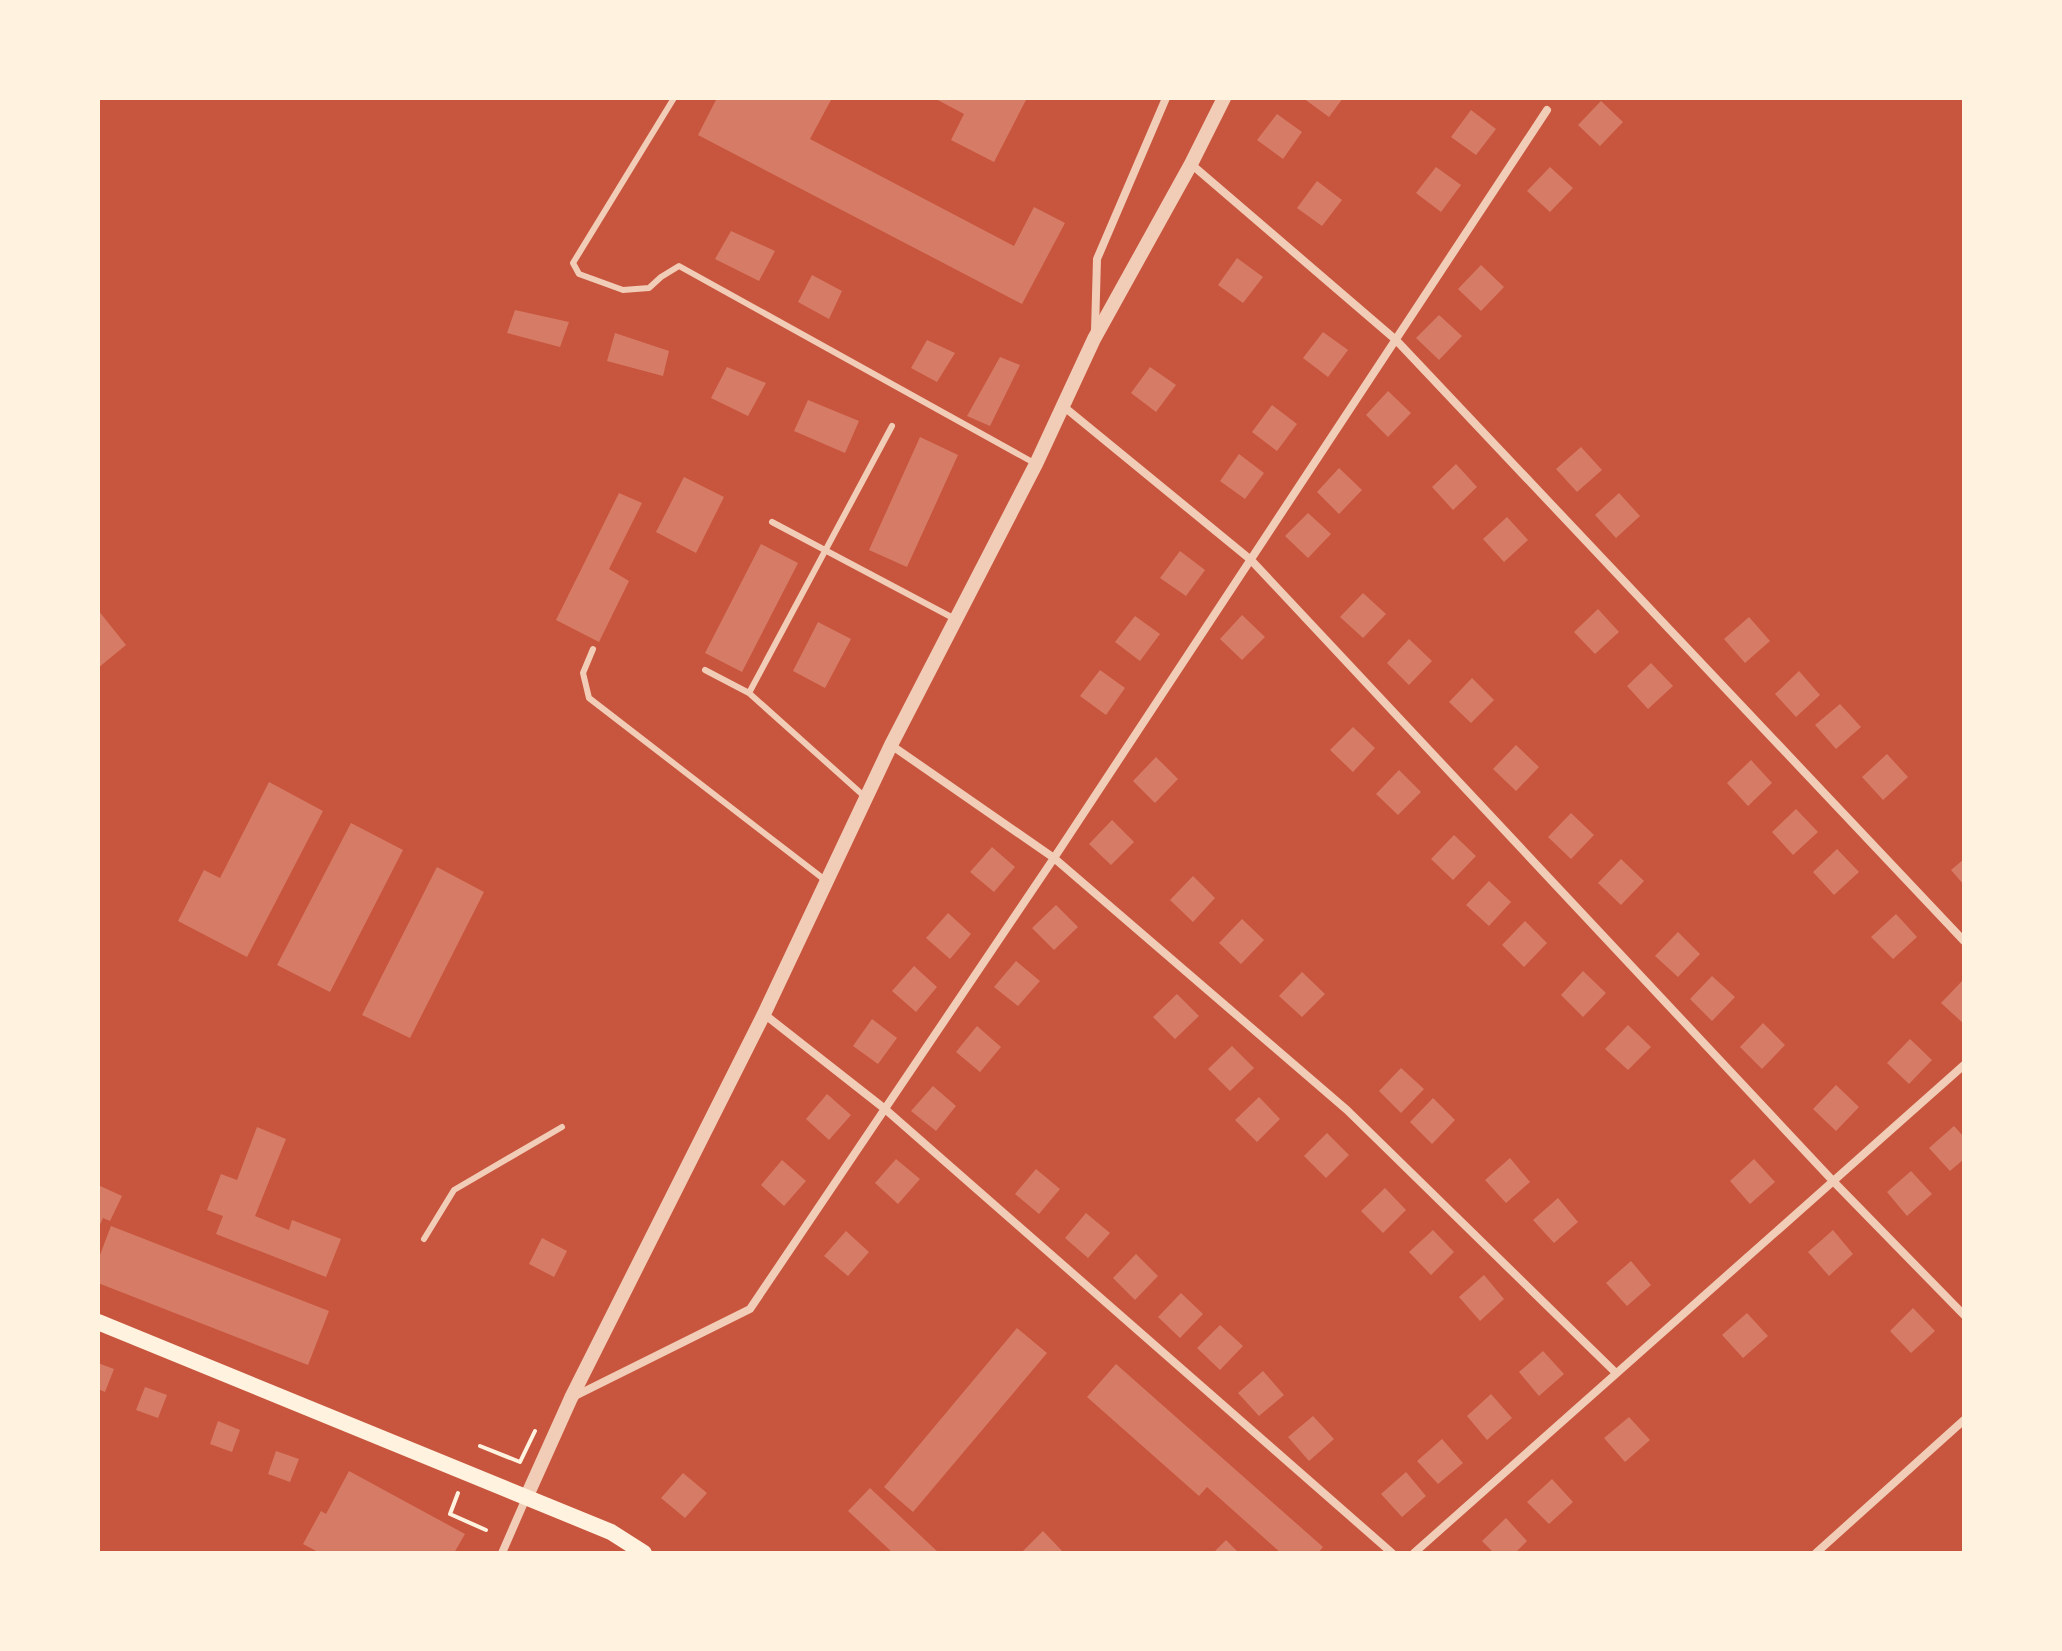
<svg xmlns="http://www.w3.org/2000/svg" width="2062" height="1651" viewBox="0 0 2062 1651" font-family="'Roboto Condensed',sans-serif">
	<rect width="100%" height="100%" fill="#c8553d"/>
	<path fill="#d67c66" d="M 717,98 L 832,98 L 810,139 L 1014,246 L 1034,207 L 1065,223 L 1022,304 L 698,135 Z
		M 934,98 L 1027,98 L 994,162 L 951,140 L 964,114 Z
		M 1303,98 L 1343,98 L 1329,117 Z
		M 1601,101 L 1623,122 L 1600,146 L 1578,125 Z
		M 1471,110 L 1496,129 L 1476,155 L 1451,137 Z
		M 1277,114 L 1302,132 L 1283,159 L 1257,140 Z
		M 1436,167 L 1461,185 L 1441,212 L 1416,193 Z
		M 1550,167 L 1573,188 L 1550,212 L 1527,191 Z
		M 1317,181 L 1342,200 L 1322,226 L 1297,208 Z
		M 731,231 L 775,251 L 759,281 L 715,259 Z
		M 1237,258 L 1263,277 L 1243,303 L 1218,285 Z
		M 1481,265 L 1504,287 L 1481,311 L 1458,289 Z
		M 812,275 L 842,291 L 829,319 L 798,302 Z
		M 515,310 L 569,322 L 560,347 L 507,333 Z
		M 1439,315 L 1462,336 L 1439,360 L 1416,338 Z
		M 1323,332 L 1348,350 L 1328,377 L 1303,358 Z
		M 615,333 L 669,351 L 663,376 L 607,361 Z
		M 927,340 L 955,353 L 937,382 L 911,368 Z
		M 1000,357 L 1020,365 L 990,426 L 967,416 Z
		M 727,367 L 766,383 L 748,416 L 711,398 Z
		M 1150,367 L 1176,385 L 1156,412 L 1131,393 Z
		M 1388,391 L 1411,413 L 1388,437 L 1366,415 Z
		M 808,400 L 859,421 L 845,453 L 794,431 Z
		M 1272,405 L 1297,424 L 1277,451 L 1252,432 Z
		M 920,437 L 958,455 L 907,567 L 869,550 Z
		M 1581,447 L 1602,470 L 1577,492 L 1556,469 Z
		M 1239,454 L 1264,473 L 1245,499 L 1220,481 Z
		M 1456,464 L 1477,487 L 1453,510 L 1432,487 Z
		M 1339,468 L 1362,490 L 1339,514 L 1317,492 Z
		M 684,477 L 724,497 L 696,553 L 656,532 Z
		M 619,493 L 642,503 L 609,569 L 629,581 L 599,642 L 556,620 Z
		M 1619,493 L 1640,516 L 1616,538 L 1595,515 Z
		M 1308,513 L 1331,534 L 1308,558 L 1285,536 Z
		M 1507,517 L 1528,540 L 1504,562 L 1483,539 Z
		M 761,544 L 798,563 L 742,672 L 705,653 Z
		M 1180,551 L 1205,570 L 1186,596 L 1160,578 Z
		M 1363,593 L 1386,614 L 1363,638 L 1340,617 Z
		M 1598,609 L 1619,632 L 1595,654 L 1574,632 Z
		M 98,610 L 126,645 L 98,668 Z
		M 1242,615 L 1265,637 L 1242,660 L 1220,639 Z
		M 1135,616 L 1160,634 L 1140,661 L 1115,642 Z
		M 1749,617 L 1770,641 L 1745,663 L 1724,639 Z
		M 818,622 L 851,639 L 825,688 L 793,671 Z
		M 1409,639 L 1432,661 L 1409,685 L 1387,663 Z
		M 1651,663 L 1673,686 L 1648,709 L 1627,686 Z
		M 1100,670 L 1125,688 L 1106,715 L 1080,696 Z
		M 1799,671 L 1820,695 L 1796,717 L 1775,694 Z
		M 1472,678 L 1494,700 L 1471,723 L 1449,702 Z
		M 1840,704 L 1861,727 L 1836,749 L 1815,725 Z
		M 1353,727 L 1375,748 L 1353,772 L 1330,750 Z
		M 1516,745 L 1539,767 L 1516,791 L 1493,769 Z
		M 1887,754 L 1908,777 L 1883,800 L 1862,777 Z
		M 1156,757 L 1178,779 L 1155,803 L 1133,781 Z
		M 1751,760 L 1772,783 L 1748,806 L 1727,783 Z
		M 1399,770 L 1421,792 L 1398,815 L 1376,794 Z
		M 269,782 L 323,811 L 247,957 L 178,921 L 204,870 L 220,878 Z
		M 1796,809 L 1818,832 L 1793,855 L 1772,832 Z
		M 1571,813 L 1594,835 L 1571,859 L 1548,837 Z
		M 1112,820 L 1134,842 L 1111,865 L 1089,844 Z
		M 351,823 L 403,850 L 330,992 L 277,965 Z
		M 1454,835 L 1476,856 L 1453,880 L 1431,859 Z
		M 992,847 L 1015,867 L 994,892 L 970,872 Z
		M 1837,849 L 1859,872 L 1834,895 L 1813,872 Z
		M 1621,859 L 1644,881 L 1621,905 L 1598,883 Z
		M 1964,859 L 1964,885 L 1951,870 Z
		M 437,867 L 484,892 L 410,1038 L 362,1015 Z
		M 1193,876 L 1215,898 L 1193,922 L 1170,900 Z
		M 1489,881 L 1511,902 L 1489,926 L 1466,905 Z
		M 1056,905 L 1078,927 L 1054,950 L 1032,928 Z
		M 948,913 L 971,934 L 950,959 L 926,938 Z
		M 1896,914 L 1917,937 L 1893,959 L 1871,937 Z
		M 1242,919 L 1264,940 L 1241,964 L 1219,943 Z
		M 1525,921 L 1547,943 L 1524,967 L 1502,945 Z
		M 1678,932 L 1700,954 L 1678,977 L 1655,956 Z
		M 1016,961 L 1040,981 L 1018,1006 L 994,987 Z
		M 914,966 L 937,987 L 916,1012 L 892,991 Z
		M 1583,971 L 1606,993 L 1583,1017 L 1561,995 Z
		M 1302,972 L 1325,994 L 1302,1017 L 1279,996 Z
		M 1712,976 L 1735,997 L 1712,1021 L 1690,999 Z
		M 1964,979 L 1964,1024 L 1941,1003 Z
		M 1177,994 L 1199,1016 L 1175,1039 L 1153,1017 Z
		M 872,1019 L 897,1038 L 878,1064 L 853,1046 Z
		M 1763,1023 L 1785,1045 L 1762,1069 L 1740,1047 Z
		M 1628,1025 L 1651,1047 L 1628,1070 L 1605,1049 Z
		M 977,1026 L 1001,1047 L 980,1072 L 956,1052 Z
		M 1910,1039 L 1932,1060 L 1909,1084 L 1887,1063 Z
		M 1232,1046 L 1254,1068 L 1230,1091 L 1208,1069 Z
		M 1401,1068 L 1424,1089 L 1401,1113 L 1379,1091 Z
		M 1836,1085 L 1859,1107 L 1836,1131 L 1813,1109 Z
		M 933,1086 L 956,1106 L 936,1131 L 911,1111 Z
		M 827,1094 L 851,1115 L 829,1140 L 806,1119 Z
		M 1259,1097 L 1280,1119 L 1257,1142 L 1235,1120 Z
		M 1433,1098 L 1455,1120 L 1432,1144 L 1410,1122 Z
		M 1954,1126 L 1964,1137 L 1964,1159 L 1950,1171 L 1929,1148 Z
		M 257,1127 L 286,1139 L 255,1216 L 289,1230 L 292,1220 L 341,1239 L 326,1277 L 216,1234 L 223,1216 L 207,1210 L 221,1174 L 237,1180 Z
		M 1327,1133 L 1349,1155 L 1326,1178 L 1304,1156 Z
		M 1510,1158 L 1530,1182 L 1506,1203 L 1485,1180 Z
		M 896,1159 L 920,1179 L 898,1204 L 875,1183 Z
		M 1754,1159 L 1775,1182 L 1750,1204 L 1730,1181 Z
		M 782,1160 L 806,1181 L 784,1206 L 761,1185 Z
		M 1036,1169 L 1060,1189 L 1039,1214 L 1015,1194 Z
		M 1911,1171 L 1932,1194 L 1907,1216 L 1887,1192 Z
		M 98,1185 L 122,1196 L 110,1221 L 103,1218 L 98,1229 Z
		M 1385,1188 L 1406,1210 L 1383,1233 L 1361,1211 Z
		M 1558,1198 L 1578,1222 L 1554,1243 L 1533,1220 Z
		M 1086,1213 L 1110,1233 L 1088,1258 L 1065,1238 Z
		M 111,1226 L 329,1311 L 308,1365 L 98,1283 L 98,1260 Z
		M 1433,1230 L 1454,1252 L 1431,1275 L 1409,1252 Z
		M 1833,1230 L 1853,1254 L 1829,1276 L 1808,1252 Z
		M 846,1231 L 869,1252 L 848,1276 L 824,1256 Z
		M 542,1238 L 567,1251 L 554,1277 L 529,1264 Z
		M 1136,1254 L 1158,1276 L 1135,1300 L 1113,1278 Z
		M 1631,1261 L 1651,1285 L 1627,1306 L 1606,1283 Z
		M 1484,1275 L 1504,1299 L 1480,1321 L 1459,1297 Z
		M 1181,1293 L 1203,1314 L 1180,1338 L 1158,1317 Z
		M 1913,1308 L 1935,1331 L 1911,1353 L 1890,1331 Z
		M 1747,1313 L 1768,1336 L 1743,1358 L 1722,1335 Z
		M 1220,1325 L 1243,1346 L 1220,1370 L 1197,1348 Z
		M 1017,1328 L 1047,1353 L 913,1512 L 884,1487 Z
		M 1543,1351 L 1564,1374 L 1539,1396 L 1519,1372 Z
		M 98,1363 L 114,1369 L 105,1392 L 98,1389 Z
		M 1116,1364 L 1323,1547 L 1318,1553 L 1281,1553 L 1207,1487 L 1199,1496 L 1087,1397 Z
		M 1263,1371 L 1284,1395 L 1259,1416 L 1238,1393 Z
		M 145,1387 L 167,1395 L 158,1418 L 136,1410 Z
		M 1491,1394 L 1512,1418 L 1487,1440 L 1467,1416 Z
		M 1313,1416 L 1334,1439 L 1309,1461 L 1288,1437 Z
		M 1629,1417 L 1650,1440 L 1625,1462 L 1604,1438 Z
		M 218,1421 L 240,1430 L 232,1452 L 210,1444 Z
		M 1442,1439 L 1463,1463 L 1438,1484 L 1417,1461 Z
		M 276,1451 L 299,1459 L 290,1482 L 268,1474 Z
		M 349,1471 L 465,1534 L 454,1553 L 320,1553 L 303,1544 L 321,1511 L 326,1514 Z
		M 1406,1472 L 1426,1496 L 1402,1517 L 1381,1494 Z
		M 683,1473 L 707,1493 L 685,1518 L 661,1498 Z
		M 1552,1479 L 1573,1502 L 1549,1524 L 1527,1502 Z
		M 870,1488 L 939,1553 L 893,1553 L 848,1511 Z
		M 1506,1518 L 1527,1541 L 1515,1553 L 1494,1553 L 1482,1541 Z
		M 1043,1531 L 1064,1553 L 1021,1553 Z
		M 1226,1540 L 1239,1553 L 1213,1553 Z"/>
	<g fill="none" stroke-linecap="round" stroke-linejoin="round">
		<path stroke="#fff3e0" stroke-width="4" d="M 480,1446 L 520,1462 L 535,1431
			M 458,1493 L 450,1514 L 486,1530"/>
		<path stroke="#f1ccb7" stroke-width="6" d="M 674,98 L 573,263 L 579,274 L 623,290 L 649,288 L 661,277 L 679,266 L 1036,464
			M 772,522 L 955,619
			M 593,649 L 583,673 L 589,698 L 825,880
			M 705,670 L 749,693 L 864,796
			M 749,693 L 892,426
			M 424,1239 L 454,1190 L 562,1127"/>
		<path stroke="#f1ccb7" stroke-width="8" d="M 1191,164 L 1396,340 L 1964,941
			M 1095,331 L 1097,259 L 1166,98
			M 1063,406 L 1251,560 L 1833,1181 L 1964,1315
			M 891,745 L 1054,858 L 1347,1110 L 1616,1373
			M 764,1014 L 885,1109 L 1392,1553
			M 575,1396 L 750,1309 L 1054,858 L 1547,110
			M 502,1553 L 526,1498
			M 1414,1553 L 1964,1065
			M 1816,1553 L 1964,1420"/>
		<path stroke="#f1ccb7" stroke-width="14" d="M 526,1498 L 571,1398 L 764,1014 L 891,745 L 1036,464 L 1094,339 L 1191,164 L 1224,98"/>
		<path stroke="#fff3e0" stroke-width="16" d="M 98,1322 L 611,1532 L 644,1553"/>
	</g>
	<rect width="2062" height="1651" fill="none" stroke="#fff3e0" stroke-width="200"/>
</svg>
